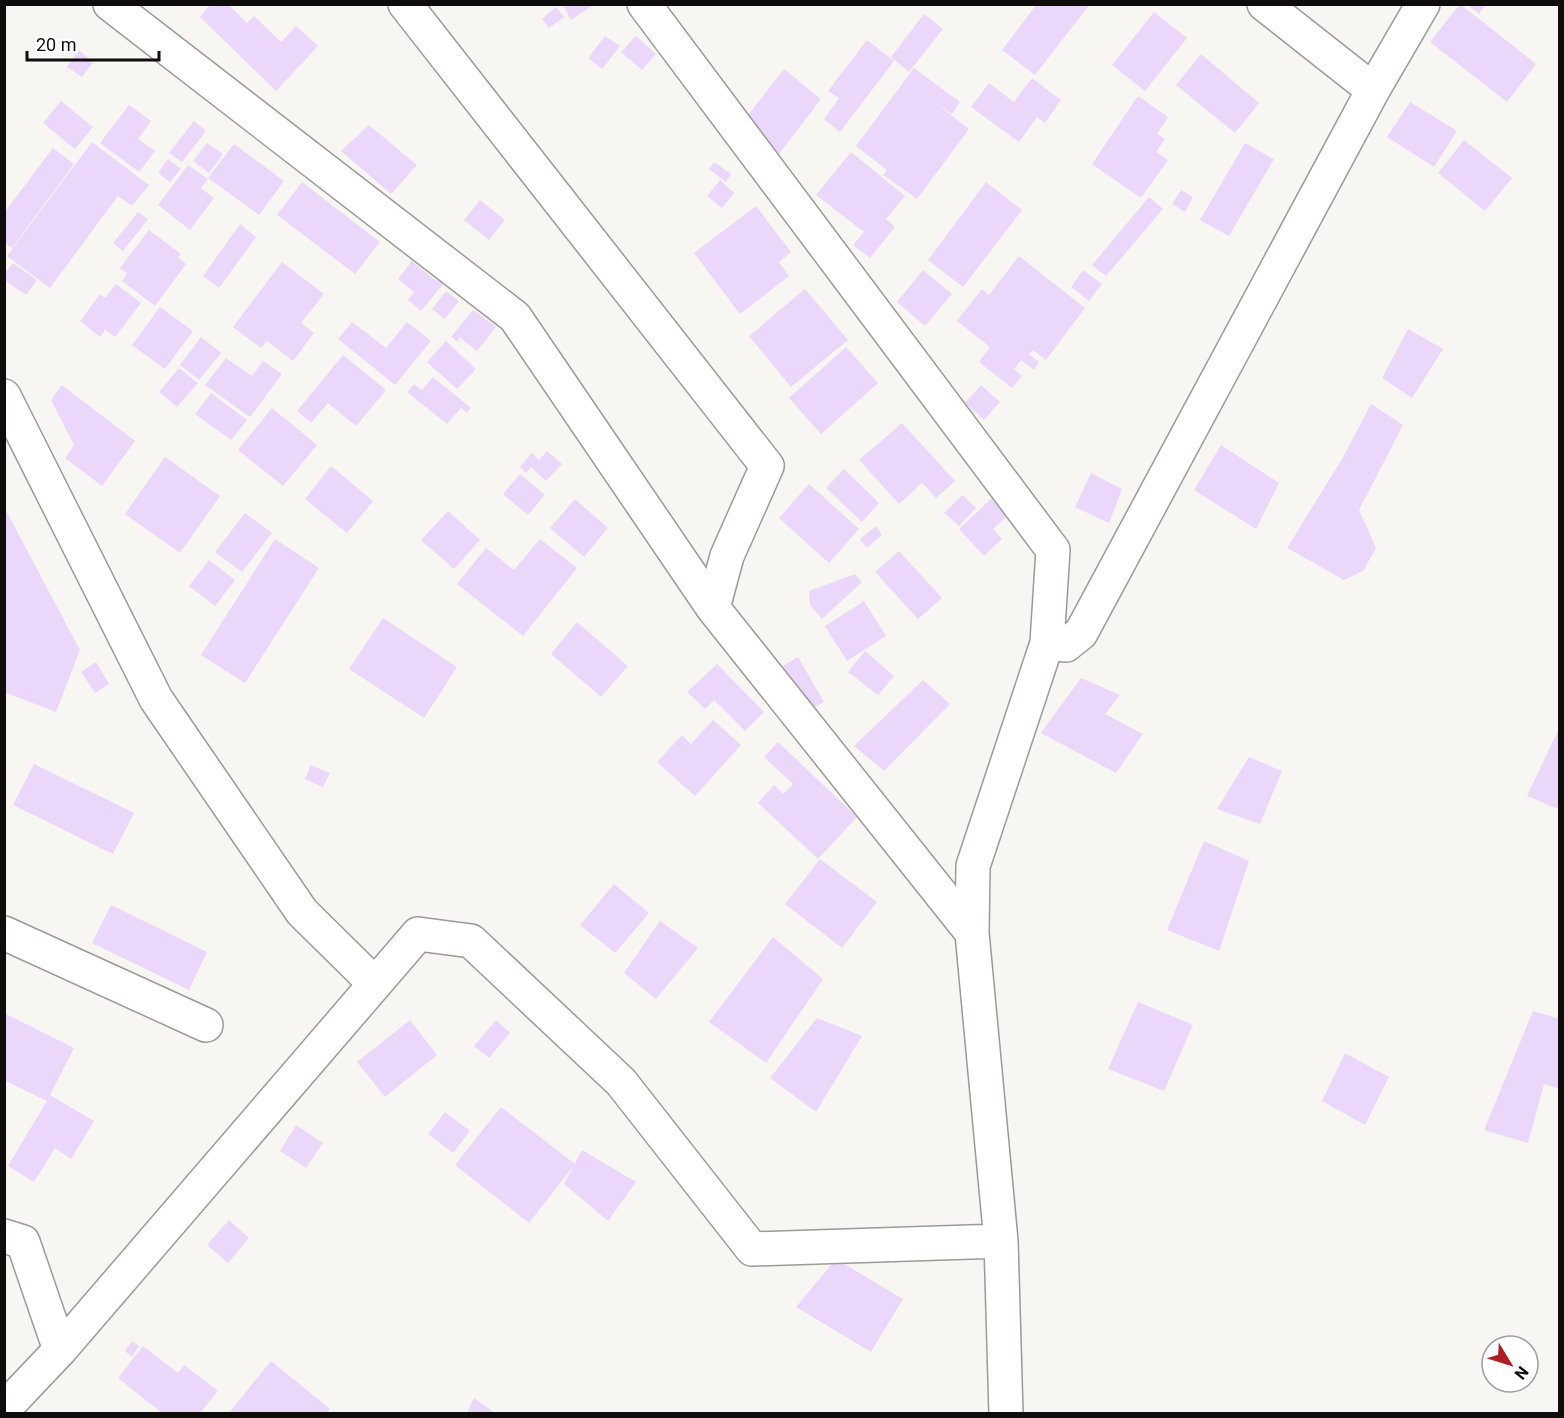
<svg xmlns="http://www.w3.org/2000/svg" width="1564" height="1418" viewBox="0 0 1564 1418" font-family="Roboto,sans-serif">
	<rect width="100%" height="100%" fill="#f8f6f2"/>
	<path fill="#ebd7f9" d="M 211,4 L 228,4 L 247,23 L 254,16 L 281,42 L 296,26 L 318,46 L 276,91 L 200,17 Z
		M 562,4 L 595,4 L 571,20 Z
		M 1037,4 L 1090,4 L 1035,75 L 1002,50 Z
		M 1460,4 L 1536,64 L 1507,102 L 1430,42 Z
		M 1467,4 L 1486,4 L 1479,14 Z
		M 556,7 L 564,17 L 549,28 L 542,19 Z
		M 1154,12 L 1187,38 L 1145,91 L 1112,65 Z
		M 924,14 L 943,29 L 909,72 L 891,57 Z
		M 605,36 L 620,46 L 602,69 L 588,58 Z
		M 636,36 L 656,54 L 642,70 L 621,52 Z
		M 867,40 L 894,61 L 840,132 L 824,119 L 839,98 L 828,91 Z
		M 79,50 L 93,62 L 82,77 L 67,67 Z
		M 1201,54 L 1259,103 L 1235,133 L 1176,85 Z
		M 914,68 L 960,102 L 952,114 L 937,104 L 969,129 L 917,199 L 883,175 L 887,170 L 856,146 Z
		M 784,69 L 821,99 L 779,154 L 741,124 Z
		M 1032,78 L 1061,100 L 1045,123 L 1037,117 L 1019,142 L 971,107 L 989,83 L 1014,102 Z
		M 1138,96 L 1168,117 L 1157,134 L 1165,139 L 1156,152 L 1168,160 L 1141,198 L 1092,164 Z
		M 61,101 L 93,127 L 75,149 L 43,123 Z
		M 1410,102 L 1457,131 L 1434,167 L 1387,137 Z
		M 129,105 L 151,121 L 138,139 L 155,151 L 139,172 L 100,143 Z
		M 194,121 L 206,131 L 182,162 L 169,153 Z
		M 369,125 L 417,165 L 391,194 L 341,151 Z
		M 1464,140 L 1512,178 L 1485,211 L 1438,173 Z
		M 92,142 L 149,185 L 132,206 L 118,196 L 50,288 L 7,256 Z
		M 207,143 L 223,154 L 209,173 L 193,161 Z
		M 1245,143 L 1274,159 L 1229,236 L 1200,220 Z
		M 234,144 L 284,181 L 259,215 L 208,178 Z
		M 53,148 L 74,164 L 12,248 L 4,242 L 4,213 Z
		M 851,152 L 905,196 L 886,219 L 895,227 L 870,258 L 853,245 L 864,232 L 816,195 Z
		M 168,159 L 181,169 L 170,182 L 158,173 Z
		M 714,162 L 731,174 L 726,182 L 709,169 Z
		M 188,165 L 208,179 L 201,188 L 214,198 L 190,230 L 158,205 Z
		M 720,180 L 734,193 L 722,208 L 707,196 Z
		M 302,182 L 380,242 L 355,274 L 277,215 Z
		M 986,182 L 1022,210 L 963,287 L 928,260 Z
		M 1181,190 L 1193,197 L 1185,212 L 1172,204 Z
		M 1149,197 L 1163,209 L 1106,276 L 1092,265 Z
		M 480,200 L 505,220 L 489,240 L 464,220 Z
		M 756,206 L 791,252 L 779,262 L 789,276 L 740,314 L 694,253 Z
		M 138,212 L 148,219 L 123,251 L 113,243 Z
		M 240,224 L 256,237 L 219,288 L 203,276 Z
		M 149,230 L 181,254 L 178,257 L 186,264 L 155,306 L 122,281 L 127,273 L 120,268 Z
		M 1019,256 L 1085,308 L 1046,360 L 1033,350 L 1029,354 L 1039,362 L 1034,370 L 1021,360 L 1014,369 L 1022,376 L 1012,388 L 979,362 L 990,347 L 957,321 L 982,289 L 989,295 Z
		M 412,261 L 436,281 L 440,277 L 445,282 L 421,311 L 408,300 L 414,292 L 398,279 Z
		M 282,262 L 324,294 L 301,323 L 314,333 L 293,361 L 267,341 L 261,348 L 233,327 Z
		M 13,263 L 37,280 L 26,295 L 4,280 L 4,274 Z
		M 923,270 L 952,294 L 925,326 L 897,302 Z
		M 1083,270 L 1102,284 L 1089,301 L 1071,287 Z
		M 116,284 L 141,303 L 115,337 L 105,330 L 100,337 L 80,321 L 100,294 L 105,298 Z
		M 805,289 L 848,340 L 791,387 L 749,336 Z
		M 446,291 L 459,301 L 445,319 L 432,309 Z
		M 160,307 L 193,331 L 165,369 L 132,345 Z
		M 473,310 L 496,327 L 477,351 L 459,337 L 458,342 L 451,337 Z
		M 352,322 L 386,348 L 407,322 L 431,341 L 395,385 L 338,339 Z
		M 1408,329 L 1443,349 L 1412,398 L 1382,378 Z
		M 201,337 L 221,353 L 199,380 L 180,365 Z
		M 446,341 L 476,369 L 457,389 L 427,362 Z
		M 846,347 L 878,383 L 821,434 L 789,398 Z
		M 343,355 L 386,390 L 356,426 L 328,403 L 311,423 L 297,411 Z
		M 226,358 L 252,376 L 263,361 L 282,374 L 250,417 L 205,385 Z
		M 179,368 L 198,383 L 177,407 L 159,392 Z
		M 433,377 L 471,408 L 467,413 L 461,408 L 447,424 L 407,392 L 414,384 L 422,390 Z
		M 62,385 L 135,441 L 102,486 L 65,458 L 74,445 L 51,400 Z
		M 981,385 L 1000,402 L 984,420 L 965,403 Z
		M 211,393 L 247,420 L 231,440 L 195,414 Z
		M 1371,404 L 1403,425 L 1359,510 L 1376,548 L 1363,571 L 1344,580 L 1287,548 L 1342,459 Z
		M 272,408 L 317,445 L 283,486 L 238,450 Z
		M 902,423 L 955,481 L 936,498 L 922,483 L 899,504 L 859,460 Z
		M 1221,445 L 1279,483 L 1256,529 L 1194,490 Z
		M 547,451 L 562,464 L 546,481 L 531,467 L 526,473 L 520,467 L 532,453 L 539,460 Z
		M 165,457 L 220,496 L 180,553 L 125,514 Z
		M 331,466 L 373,501 L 347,533 L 305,499 Z
		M 844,469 L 879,503 L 862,522 L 826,488 Z
		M 1091,473 L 1122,489 L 1109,523 L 1075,507 Z
		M 520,474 L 545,495 L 528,515 L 503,494 Z
		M 809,484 L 859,529 L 829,563 L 779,518 Z
		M 962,495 L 976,508 L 959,526 L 944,513 Z
		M 994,496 L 1010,513 L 993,529 L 1002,539 L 984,556 L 959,529 Z
		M 575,499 L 608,528 L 584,557 L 550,528 Z
		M 4,507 L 80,650 L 56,712 L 4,692 Z
		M 448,511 L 480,540 L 454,569 L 421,540 Z
		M 245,513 L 272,533 L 242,572 L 215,552 Z
		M 876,526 L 882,535 L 867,548 L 860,539 Z
		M 275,539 L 319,568 L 245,683 L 201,655 Z
		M 540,539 L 577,568 L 523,636 L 457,584 L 486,548 L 514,570 Z
		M 899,551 L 942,598 L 918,619 L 875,572 Z
		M 209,560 L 235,580 L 215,606 L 189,586 Z
		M 855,574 L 862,582 L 822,619 L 810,605 L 809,591 Z
		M 864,601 L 886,636 L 847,661 L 825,626 Z
		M 383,618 L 457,667 L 424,718 L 349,669 Z
		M 577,622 L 628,666 L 601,697 L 551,654 Z
		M 865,651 L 894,676 L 878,695 L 848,672 Z
		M 798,657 L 824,702 L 806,712 L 781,667 Z
		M 96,662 L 109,684 L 95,693 L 81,672 Z
		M 717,664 L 764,712 L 745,731 L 714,700 L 705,709 L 687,692 Z
		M 1081,678 L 1120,695 L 1105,714 L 1143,734 L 1116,773 L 1041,733 Z
		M 923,680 L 950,704 L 884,771 L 854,746 Z
		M 713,720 L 741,745 L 695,796 L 657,762 L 682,735 L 691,744 Z
		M 1560,726 L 1560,810 L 1527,796 Z
		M 778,742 L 857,817 L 818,859 L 758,803 L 774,785 L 783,794 L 793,784 L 764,757 Z
		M 1249,757 L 1282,771 L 1260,824 L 1217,809 Z
		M 34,764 L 134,813 L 113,854 L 13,805 Z
		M 311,765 L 330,773 L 323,787 L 305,779 Z
		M 1204,841 L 1249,861 L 1219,951 L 1167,930 Z
		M 820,859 L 877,902 L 842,948 L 785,904 Z
		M 614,884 L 649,913 L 615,953 L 580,925 Z
		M 111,905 L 207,952 L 189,990 L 92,943 Z
		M 660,921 L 698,948 L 656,999 L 624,973 Z
		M 773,937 L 823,979 L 766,1063 L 709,1022 Z
		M 1138,1002 L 1193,1025 L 1164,1091 L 1108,1069 Z
		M 1533,1011 L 1560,1019 L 1560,1089 L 1544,1084 L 1528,1143 L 1484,1130 Z
		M 4,1013 L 74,1048 L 50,1095 L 94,1121 L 71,1159 L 55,1148 L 34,1182 L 8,1166 L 47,1101 L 4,1080 Z
		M 817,1018 L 862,1036 L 816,1112 L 770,1078 Z
		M 410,1020 L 437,1055 L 385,1097 L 357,1062 Z
		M 496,1020 L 510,1033 L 489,1058 L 474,1046 Z
		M 1345,1053 L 1389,1077 L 1365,1125 L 1322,1101 Z
		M 501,1107 L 575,1164 L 529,1223 L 455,1165 Z
		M 445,1112 L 470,1131 L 453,1153 L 428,1134 Z
		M 296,1125 L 323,1143 L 306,1168 L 280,1151 Z
		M 582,1150 L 636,1182 L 608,1221 L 564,1184 Z
		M 229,1220 L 249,1238 L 228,1263 L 207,1245 Z
		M 836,1259 L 903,1299 L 871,1352 L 796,1307 Z
		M 132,1341 L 139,1346 L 132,1357 L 125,1351 Z
		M 143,1346 L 178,1373 L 184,1365 L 218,1391 L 200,1413 L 162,1413 L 118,1378 Z
		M 271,1361 L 330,1409 L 327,1413 L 229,1413 Z
		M 474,1398 L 495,1413 L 467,1413 Z"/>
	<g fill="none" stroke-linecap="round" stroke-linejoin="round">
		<g stroke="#9c9a96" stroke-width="36">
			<path id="street" d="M 110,4 L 515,317 L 713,608 L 972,933
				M 405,4 L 767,466 L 727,556 L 713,608
				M 644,4 L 1053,550 L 1047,643 L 973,866 L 972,933 L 1001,1241 L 1006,1414
				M 1264,4 L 1373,90
				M 4,396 L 156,699 L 302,912 L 374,983
				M 1047,643 L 1066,645 L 1081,633 L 1373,90 L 1423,4
				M 4,933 L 206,1025
				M 4,1236 L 23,1242 L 60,1350
				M 4,1409 L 60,1350 L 418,934 L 471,941 L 621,1082 L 752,1249 L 1001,1241"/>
		</g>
		<use href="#street" stroke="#fff" stroke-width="33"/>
	</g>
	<rect width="1564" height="1418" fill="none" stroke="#0e0d0c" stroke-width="12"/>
	<g transform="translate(1510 1364) rotate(128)"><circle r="28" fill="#ffffff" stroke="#9f9e9e" stroke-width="1.5"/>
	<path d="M0-4.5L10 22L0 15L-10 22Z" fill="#ae1c23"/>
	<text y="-9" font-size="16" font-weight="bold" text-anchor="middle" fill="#0e0d0c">N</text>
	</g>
	<path d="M27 51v9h132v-9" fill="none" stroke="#0e0d0c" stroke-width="3"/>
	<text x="36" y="51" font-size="18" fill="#0e0d0c" stroke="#ffffff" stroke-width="4.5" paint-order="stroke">20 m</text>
</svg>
